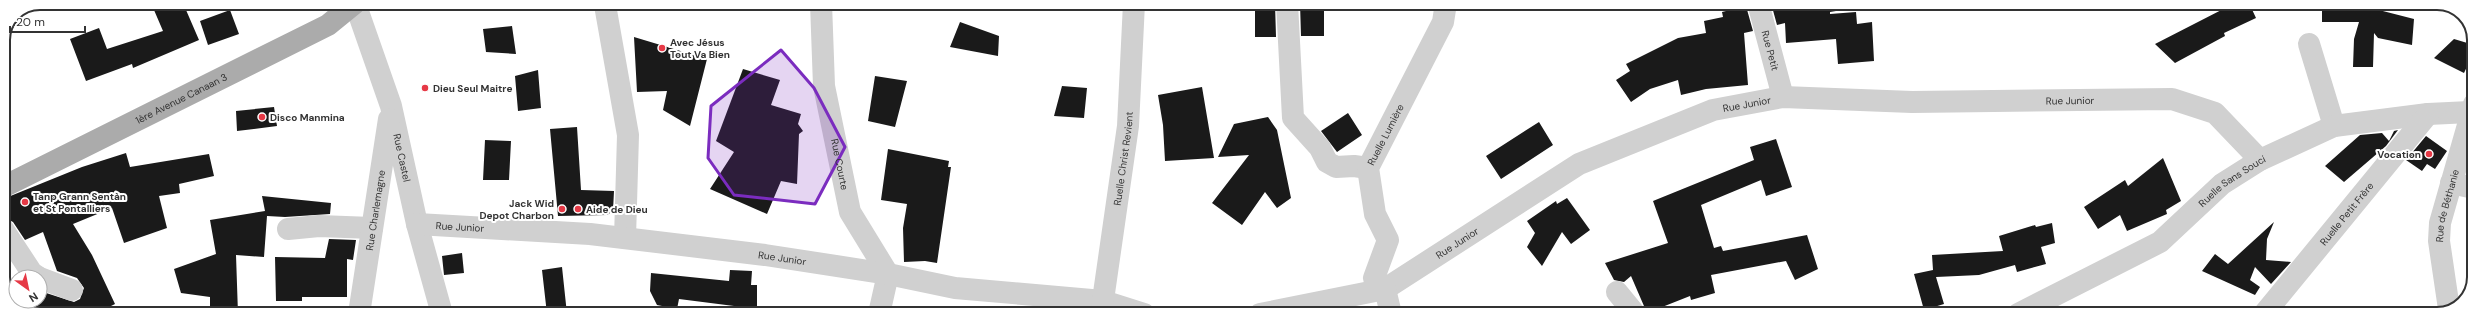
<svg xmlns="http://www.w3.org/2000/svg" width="2477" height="317" viewBox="0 0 2477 317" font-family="'DM Sans',sans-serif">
	<rect width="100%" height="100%" fill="#fff"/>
	<path fill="#1a1a1a" d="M 151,3 L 183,3 L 199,40 L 133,68 L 132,64 L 86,81 L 70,39 L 99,28 L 107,49 L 163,31 Z
		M 1255,3 L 1275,3 L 1276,37 L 1255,37 Z
		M 1300,3 L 1324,3 L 1324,36 L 1301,36 Z
		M 1771,3 L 1835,3 L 1836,11 L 1830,12 L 1830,14 L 1856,12 L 1857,24 L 1872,22 L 1874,61 L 1838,64 L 1836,39 L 1786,43 L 1785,23 L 1777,25 Z
		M 2235,3 L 2249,3 L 2256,18 L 2224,33 L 2225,36 L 2175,63 L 2155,44 Z
		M 2322,3 L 2362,3 L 2363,6 L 2364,3 L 2375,3 L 2375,9 L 2414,19 L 2412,45 L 2378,38 L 2374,33 L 2373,67 L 2353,67 L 2354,39 L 2359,22 L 2322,22 Z
		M 1746,6 L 1753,31 L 1744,33 L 1748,85 L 1706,89 L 1681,95 L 1678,80 L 1650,89 L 1631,102 L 1616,80 L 1630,71 L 1626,64 L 1678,38 L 1706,33 L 1704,21 L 1723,17 L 1722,12 Z
		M 230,10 L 239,34 L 208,45 L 200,21 Z
		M 960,22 L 999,36 L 998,56 L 950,47 Z
		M 512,26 L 516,54 L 486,52 L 483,29 Z
		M 634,37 L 707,59 L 690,126 L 663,110 L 667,91 L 637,92 Z
		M 2454,39 L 2474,45 L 2474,52 L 2464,73 L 2434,58 Z
		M 743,69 L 780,80 L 771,105 L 801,114 L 798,124 L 803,131 L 799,134 L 797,184 L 781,181 L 767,214 L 710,189 L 734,152 L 716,141 Z
		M 538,70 L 541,108 L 518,111 L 515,76 Z
		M 875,76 L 907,81 L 895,127 L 868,121 Z
		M 1062,86 L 1087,88 L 1084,118 L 1054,116 Z
		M 1202,87 L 1214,158 L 1165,161 L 1163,125 L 1158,95 Z
		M 274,107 L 277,126 L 237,131 L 236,111 Z
		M 1348,113 L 1362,135 L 1337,152 L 1321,131 Z
		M 1268,117 L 1277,130 L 1291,198 L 1277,208 L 1265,192 L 1242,225 L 1212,203 L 1249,155 L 1218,157 L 1234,124 Z
		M 1539,122 L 1553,145 L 1501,179 L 1486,156 Z
		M 577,127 L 581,190 L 614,191 L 613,211 L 607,215 L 558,216 L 550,129 Z
		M 2398,130 L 2386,146 L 2344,182 L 2325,166 L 2360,135 L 2382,133 L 2389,141 L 2394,131 Z
		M 2426,136 L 2447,151 L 2435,169 L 2427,164 L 2422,171 L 2406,160 Z
		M 1776,139 L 1792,187 L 1766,196 L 1761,180 L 1701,205 L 1714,248 L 1721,246 L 1723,251 L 1807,235 L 1818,269 L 1795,280 L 1786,261 L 1711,275 L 1715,293 L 1691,300 L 1690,296 L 1647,313 L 1631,276 L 1624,282 L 1614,280 L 1605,263 L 1668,243 L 1653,201 L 1754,160 L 1750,147 Z
		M 485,140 L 511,141 L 509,180 L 483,180 Z
		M 888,149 L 949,161 L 948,167 L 951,167 L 937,263 L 925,261 L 904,262 L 903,228 L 907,204 L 881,200 Z
		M 126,153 L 130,167 L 209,154 L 214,176 L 179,184 L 180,193 L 159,196 L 167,228 L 124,243 L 112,208 L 73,224 L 92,255 L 115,304 L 95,314 L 35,314 L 14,303 L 14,295 L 16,295 L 16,301 L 40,301 L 40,291 L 74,302 L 80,299 L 84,288 L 77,278 L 57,271 L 43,232 L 25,240 L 13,222 L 3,217 L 3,199 L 82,167 Z
		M 2163,158 L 2181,201 L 2166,210 L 2167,214 L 2127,231 L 2120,215 L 2098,229 L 2084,207 L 2125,180 L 2128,186 Z
		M 262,196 L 331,203 L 330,214 L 285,217 L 267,216 L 264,257 L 236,255 L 238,314 L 210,314 L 210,297 L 181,293 L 174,269 L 216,254 L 210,220 L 265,211 Z
		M 1567,198 L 1590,230 L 1571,244 L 1562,232 L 1542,266 L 1527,247 L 1535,233 L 1527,221 L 1556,201 L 1557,204 Z
		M 2274,222 L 2267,239 L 2266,260 L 2291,262 L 2271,284 L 2255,267 L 2250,280 L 2260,287 L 2255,295 L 2202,271 L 2215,254 L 2228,264 Z
		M 2052,223 L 2055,243 L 2041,247 L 2046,264 L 2017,272 L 2015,265 L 1979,275 L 1936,277 L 1944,304 L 1924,310 L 1914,274 L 1933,270 L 1932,255 L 2003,251 L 1999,236 L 2035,225 L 2036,227 Z
		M 329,239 L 356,240 L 353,260 L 347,259 L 347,297 L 302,297 L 302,301 L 276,301 L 275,257 L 325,258 Z
		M 462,253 L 464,273 L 444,275 L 442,256 Z
		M 562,267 L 567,314 L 547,314 L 542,270 Z
		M 730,270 L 752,271 L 751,285 L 757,285 L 757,314 L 734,314 L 734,306 L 679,299 L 677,309 L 657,305 L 650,291 L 651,273 L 729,281 Z"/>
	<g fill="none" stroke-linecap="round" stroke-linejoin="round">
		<g stroke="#d0d0d0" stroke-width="22">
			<path id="s1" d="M 355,3 L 391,106 L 417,224 L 442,314"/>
			<path id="s2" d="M 821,3 L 824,86 L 850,212 L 888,274 L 879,314"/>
			<path d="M 1287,3 L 1293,118 L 1320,148 L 1327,162 L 1336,167 L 1354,166 L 1368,168"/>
			<path id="s3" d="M 1758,3 L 1783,97"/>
			<path d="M 605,5 L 628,135 L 625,238"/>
			<path d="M 2309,44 L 2334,126"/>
			<path d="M 2451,183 L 2474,188"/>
			<path id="s4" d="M 417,224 L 590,234 L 765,255 L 888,274 L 955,288 L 1103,301 L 1144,314"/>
			<path d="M 3,229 L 32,273 L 38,277"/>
			<path d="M 288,229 L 319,226 L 372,228"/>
			<path d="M 40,278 L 72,290"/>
			<path d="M 1617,292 L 1635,314"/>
			<path id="s5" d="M 2449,309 L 2439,241 L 2440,223 L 2474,104"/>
			<path id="s6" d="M 359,314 L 389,119"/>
			<path id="s7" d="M 1101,314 L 1128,126 L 1134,3"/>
			<path id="s8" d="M 1260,314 L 1385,289 L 1579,164 L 1713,110 L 1783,97 L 1912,102 L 2172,99 L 2215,113 L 2260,160"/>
			<path id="s9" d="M 1391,314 L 1385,289 L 1374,278 L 1388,240 L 1375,214 L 1368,168 L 1443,22 L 1446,3"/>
			<path id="s10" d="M 2018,314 L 2160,242 L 2222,184 L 2260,160 L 2334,126 L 2428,114 L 2470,112"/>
			<path id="s11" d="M 2264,314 L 2428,114"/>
		</g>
		<path stroke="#ababab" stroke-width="22" id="s12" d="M 3,187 L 328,25 L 355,3"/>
	</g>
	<path fill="#7b2cbf" fill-opacity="0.2" stroke="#7b2cbf" stroke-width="3" stroke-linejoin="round" d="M 781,50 L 814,88 L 845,147 L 815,204 L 734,195 L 708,158 L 711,106 Z"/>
	<g fill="#e63946" stroke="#fff" stroke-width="1.5">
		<circle cx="662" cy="48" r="4"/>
		<circle cx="425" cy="88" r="4"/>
		<circle cx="262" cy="117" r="4"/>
		<circle cx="2429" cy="154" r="4"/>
		<circle cx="25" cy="202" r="4"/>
		<circle cx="562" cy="209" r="4"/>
		<circle cx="578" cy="209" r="4"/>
	</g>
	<g text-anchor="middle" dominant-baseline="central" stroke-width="4" stroke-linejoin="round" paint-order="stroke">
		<g font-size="10" font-weight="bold" fill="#333" stroke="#fff" text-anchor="start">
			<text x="670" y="42">Avec Jésus<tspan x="670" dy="12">Tout Va Bien</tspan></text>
			<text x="433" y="88">Dieu Seul Maitre</text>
			<text x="270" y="117">Disco Manmina</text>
			<text x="2421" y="154" text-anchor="end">Vocation</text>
			<text x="33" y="196">Tanp Grann Sentàn<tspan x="33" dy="12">et St Pontalliers</tspan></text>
			<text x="554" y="203" text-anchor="end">Jack Wid<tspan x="554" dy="12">Depot Charbon</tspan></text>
			<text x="586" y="209">Aide de Dieu</text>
		</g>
		<g font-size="10" fill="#333" stroke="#fff">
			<text stroke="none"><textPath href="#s3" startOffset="49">Rue Petit</textPath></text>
			<text stroke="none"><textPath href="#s12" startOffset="199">1ère Avenue Canaan 3</textPath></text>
			<text stroke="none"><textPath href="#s8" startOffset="861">Rue Junior</textPath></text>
			<text stroke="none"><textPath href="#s8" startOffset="537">Rue Junior</textPath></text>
			<text stroke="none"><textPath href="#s9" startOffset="195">Ruelle Lumière</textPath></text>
			<text stroke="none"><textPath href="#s1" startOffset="162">Rue Castel</textPath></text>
			<text stroke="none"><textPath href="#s7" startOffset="157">Ruelle Christ Revient</textPath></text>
			<text stroke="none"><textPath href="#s2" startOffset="163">Rue Courte</textPath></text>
			<text stroke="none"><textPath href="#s10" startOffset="254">Ruelle Sans Souci</textPath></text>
			<text stroke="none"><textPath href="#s5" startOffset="105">Rue de Béthanie</textPath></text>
			<text stroke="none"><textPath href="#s6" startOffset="105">Rue Charlemagne</textPath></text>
			<text stroke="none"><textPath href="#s11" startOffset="130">Ruelle Petit Frère</textPath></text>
			<text stroke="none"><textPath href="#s4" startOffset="43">Rue Junior</textPath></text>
			<text stroke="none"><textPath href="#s8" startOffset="213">Rue Junior</textPath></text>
			<text stroke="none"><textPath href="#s4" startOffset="367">Rue Junior</textPath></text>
		</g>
	</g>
	<path d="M0 0H2477V317H0ZM40 10H2437A30 30 0 0 1 2467 40V277A30 30 0 0 1 2437 307H40A30 30 0 0 1 10 277V40A30 30 0 0 1 40 10Z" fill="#fff" fill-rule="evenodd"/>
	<path fill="none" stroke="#333" stroke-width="2" d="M40 10H2437A30 30 0 0 1 2467 40V277A30 30 0 0 1 2437 307H40A30 30 0 0 1 10 277V40A30 30 0 0 1 40 10Z"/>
	<g transform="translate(28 289) rotate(147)"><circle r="19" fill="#ffffff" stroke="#adadad"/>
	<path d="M0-3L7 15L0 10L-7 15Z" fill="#e63946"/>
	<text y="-6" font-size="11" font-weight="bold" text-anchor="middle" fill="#333333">N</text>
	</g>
	<path d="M10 26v6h75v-6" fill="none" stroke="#333333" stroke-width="2"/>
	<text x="16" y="26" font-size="12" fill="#333333" stroke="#ffffff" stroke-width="3" paint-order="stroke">20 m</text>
</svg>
